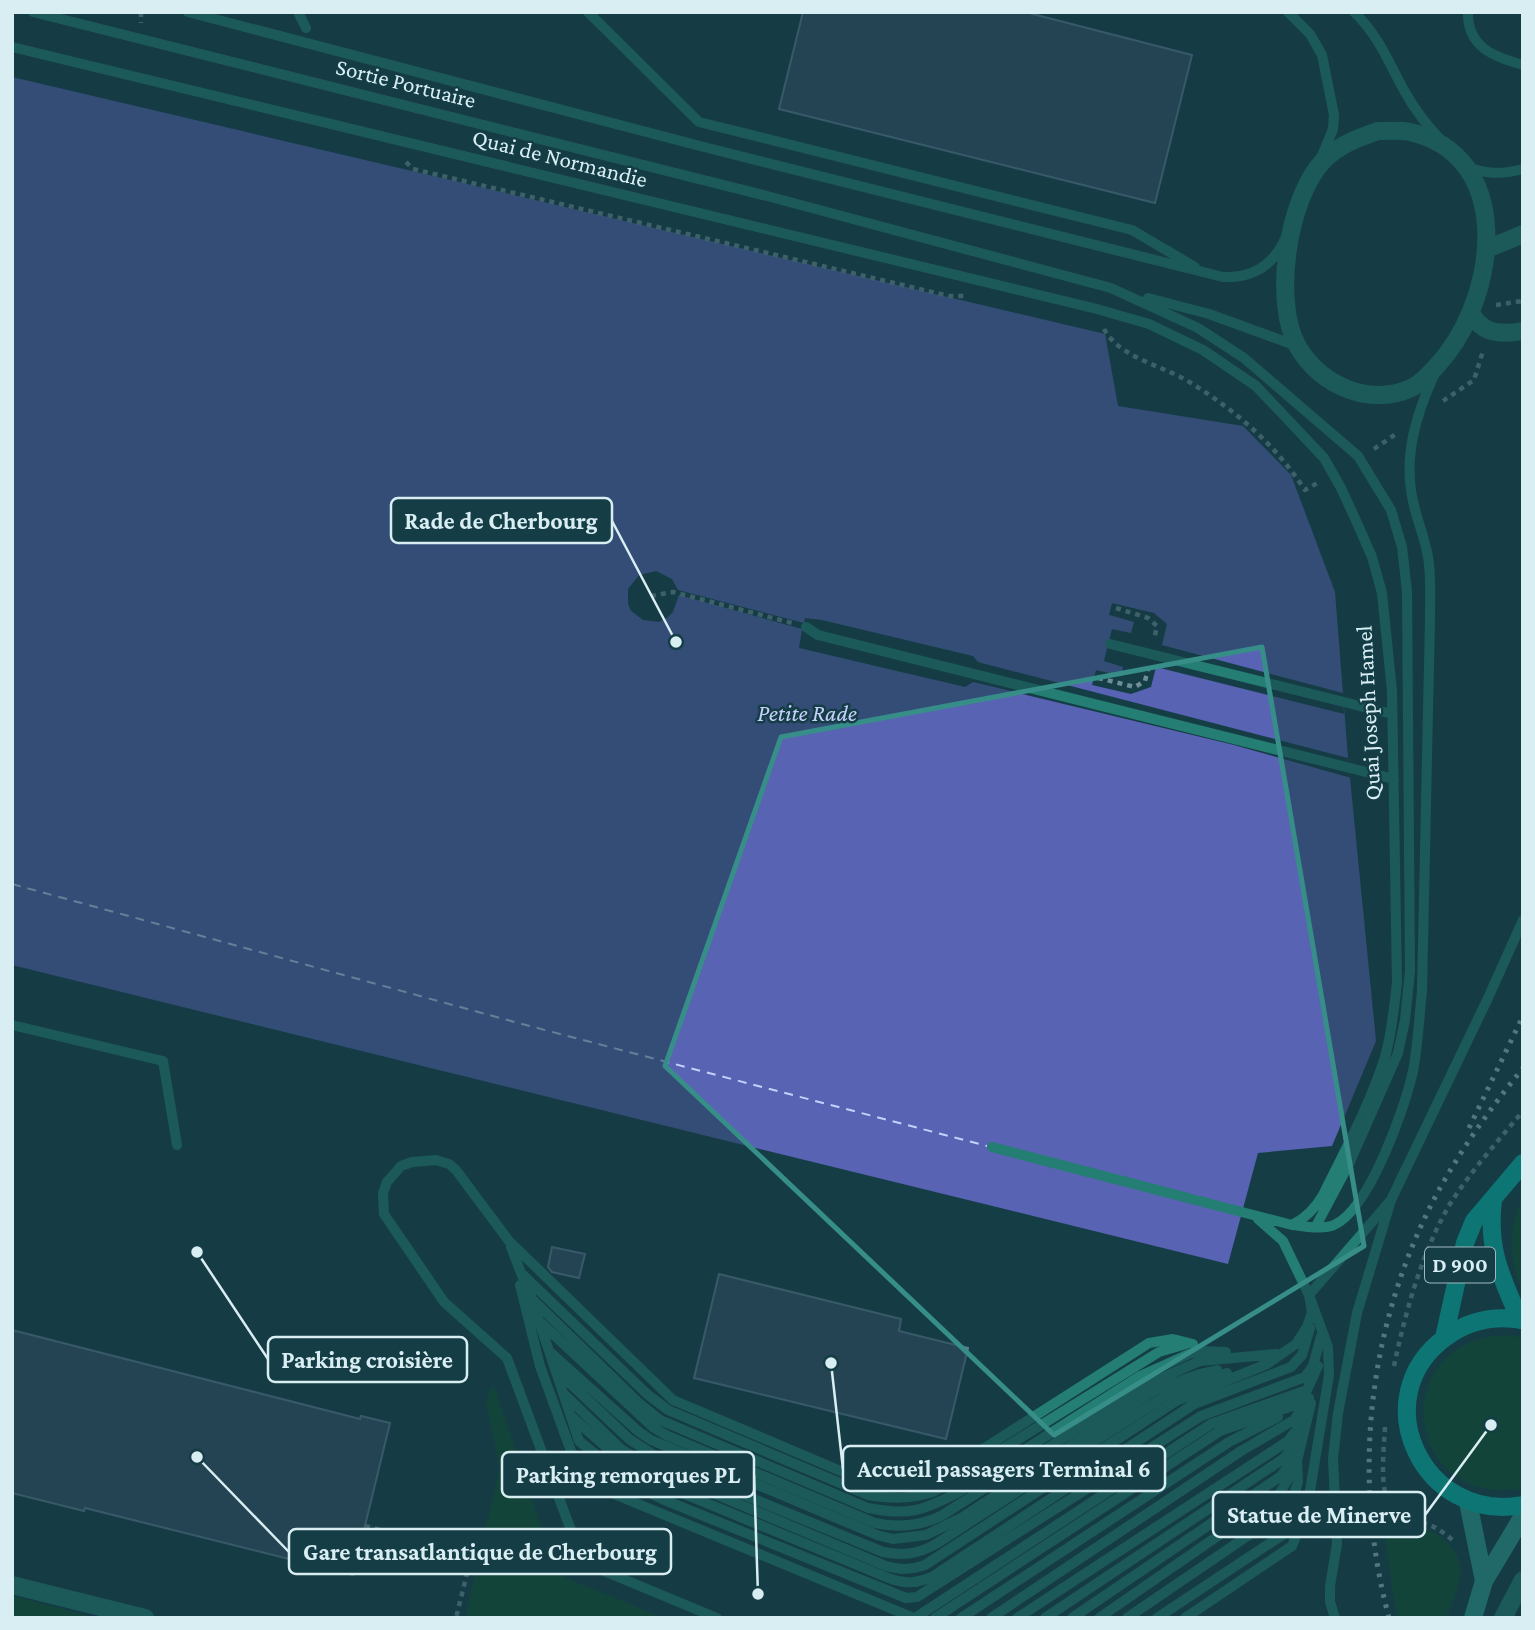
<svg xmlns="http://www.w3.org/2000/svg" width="1535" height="1630" viewBox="0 0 1535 1630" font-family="'Crimson Pro',serif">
	<rect width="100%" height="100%" fill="#153d46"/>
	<path fill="#0f4f2c" d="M 1523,1197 L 1523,1290 C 1507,1259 1508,1228 1523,1197 Z
		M 1507,1335 L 1523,1338 L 1523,1488 C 1405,1510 1383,1340 1507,1335 Z
		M 494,1386 L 557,1574 L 663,1618 L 465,1618 L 500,1467 L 486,1403 L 489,1392 Z
		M 1385,1514 C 1402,1536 1402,1524 1423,1529 C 1431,1530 1440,1536 1446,1542 C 1473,1566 1455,1590 1447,1618 L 1397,1618 L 1384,1531 Z
		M 12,1596 L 96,1618 L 12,1618 Z"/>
	<path fill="#5863b3" d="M 12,77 L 1105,334 L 1118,406 L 1243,426 L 1291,475 L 1335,592 L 1348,758 L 1376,1041 L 1332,1146 L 1258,1153 L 1228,1264 L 12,965 Z"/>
	<path fill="#153d46" d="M 656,571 L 672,579 L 678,590 L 804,623 L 805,618 L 822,620 L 973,656 L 978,662 L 1348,758 L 1351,778 L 1234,745 L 973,682 L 965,687 L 799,648 L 802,629 L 679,595 L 673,612 L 667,618 L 659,622 L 643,620 L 631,611 L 628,604 L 628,589 L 639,575 Z
		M 1112,603 L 1154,613 L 1167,624 L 1162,645 L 1343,693 L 1344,714 L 1156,667 L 1151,687 L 1131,694 L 1092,685 L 1096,670 L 1121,676 L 1123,667 L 1104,661 L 1112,629 L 1131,633 L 1134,622 L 1109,615 Z"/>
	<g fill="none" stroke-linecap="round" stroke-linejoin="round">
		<path stroke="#c6d0fc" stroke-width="2" stroke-dasharray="9 7" stroke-linecap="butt" d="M 12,884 L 522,1024 L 987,1146"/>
	</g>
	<path fill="#364e64" stroke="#637d94" stroke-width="2" d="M 803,12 L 1025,12 L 1192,55 L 1155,203 L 779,109 Z
		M 552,1247 L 585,1254 L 579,1278 L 552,1272 L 548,1267 Z
		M 719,1274 L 901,1319 L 899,1331 L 968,1348 L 946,1439 L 694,1378 Z
		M 12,1330 L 360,1419 L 361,1416 L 390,1423 L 353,1575 L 85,1508 L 84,1511 L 12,1493 Z"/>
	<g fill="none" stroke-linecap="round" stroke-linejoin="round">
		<path stroke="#6f8e95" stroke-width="4.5" stroke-dasharray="5 5" stroke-linecap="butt" d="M 141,12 L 141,23
			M 406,162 L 413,169 L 949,296 L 964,296
			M 1496,305 L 1523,301
			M 1104,329 C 1119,357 1160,365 1186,380 C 1234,409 1274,443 1305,490 L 1319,482
			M 1443,401 L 1474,380 L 1483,351
			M 1374,449 L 1396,434
			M 651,596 L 673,592 L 792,623
			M 1116,608 L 1148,618 L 1157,626 L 1154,640
			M 1098,678 L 1135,687 L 1145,681 L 1148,669
			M 1394,1366 C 1405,1314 1422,1251 1450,1204 C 1471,1171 1498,1141 1523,1111
			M 1385,1427 C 1384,1451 1375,1514 1406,1522 C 1411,1524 1417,1523 1422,1523 C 1435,1525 1445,1534 1455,1542
			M 365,1526 L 472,1553 L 456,1618"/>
		<path stroke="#247e73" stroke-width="10" d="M 33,12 L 767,196 L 1111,288 L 1198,328 L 1244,358 L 1358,456 L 1391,510 L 1402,547 L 1407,591 L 1410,971 L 1405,1020 L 1398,1053 L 1349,1164 L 1316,1226
			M 188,12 L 700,146 L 1223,277 C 1252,278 1273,266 1285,239
			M 298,12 L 306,28
			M 588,12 L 699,122 L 1132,230 L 1195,267
			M 1288,12 L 1310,34 L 1322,55 L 1334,115 L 1333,129 L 1321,158
			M 1354,12 C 1380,37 1388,62 1405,92 C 1415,110 1427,126 1442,141
			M 1468,12 C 1467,47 1494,57 1523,65
			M 12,47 L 1097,309 L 1149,324 L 1203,350 L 1256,386 L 1324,458 L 1341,488 L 1358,525 L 1372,557 L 1382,593 L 1392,691 L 1397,983 C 1394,1007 1392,1033 1385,1057 C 1370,1105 1345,1150 1323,1195 C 1315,1209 1306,1218 1292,1225
			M 1464,166 C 1485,174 1501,175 1523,169
			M 1148,298 L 1209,314 L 1297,346
			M 806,627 L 818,635 L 1394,779
			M 1110,644 L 1392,714
			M 12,1025 L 163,1061 L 177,1145
			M 992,1147 L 1292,1225 C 1304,1226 1323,1230 1334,1225 C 1369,1210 1405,1108 1413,1071 C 1418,1045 1419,1018 1422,991 L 1430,618 C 1430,600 1431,582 1429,564 C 1427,542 1417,522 1413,501 C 1403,457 1416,415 1434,375
			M 511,1247 L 521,1273 L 647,1394 L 668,1410 L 868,1495 C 892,1499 911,1499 933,1492 L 1159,1352 L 1186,1344
			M 521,1273 L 532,1299 L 640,1404 L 660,1420 L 868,1508 C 908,1516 922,1511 957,1493 L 1140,1376 L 1189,1354 L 1201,1351 L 1226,1352
			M 520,1285 L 540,1366 L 575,1462 C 586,1477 597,1485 614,1494 L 914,1618
			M 532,1299 L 539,1321 L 654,1428 L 668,1436 L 875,1523 C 898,1528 920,1526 941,1516 L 1150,1383 L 1200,1361 L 1276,1354
			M 539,1321 L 579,1441 L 620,1474 L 644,1490 L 662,1499 L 906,1598 L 917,1597 L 1201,1416 L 1305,1377 L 1313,1366 L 1321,1336
			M 551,1353 L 638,1431 L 651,1440 L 877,1535 L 893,1539 L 926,1535 L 963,1517 L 1155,1390 L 1200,1374 L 1217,1370
			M 557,1371 L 629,1439 L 666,1463 L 883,1552 C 903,1556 918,1554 936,1544 L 1165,1396 L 1227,1373
			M 563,1393 L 621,1449 L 651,1467 L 886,1566 C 900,1570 910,1570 925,1565 L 1176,1401 L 1267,1364 L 1296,1344 L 1307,1327 L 1312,1312 L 1309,1295 L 1391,1200
			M 572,1417 L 622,1461 L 660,1484 L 891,1579 C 907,1584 917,1583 932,1577 L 1194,1404 L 1291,1367 L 1302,1355 L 1310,1328
			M 717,1618 L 599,1569 L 585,1557 L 575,1541 L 507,1358 L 444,1302 L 384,1214 L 383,1193 L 387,1182 L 401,1166 L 412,1162 L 436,1160 L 449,1164 L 456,1170 L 509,1241 L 673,1400 L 843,1472 L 876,1483 L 897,1485 L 917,1483 L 937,1476 L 958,1465 L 1149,1343 L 1173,1339 L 1193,1344
			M 915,1618 L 1211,1424 L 1307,1390 L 1318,1366
			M 935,1618 L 1220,1431 L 1309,1400
			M 961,1618 L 1229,1442 L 1278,1417
			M 991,1618 L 1241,1451 L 1294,1420 L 1309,1398
			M 1017,1618 L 1288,1441 L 1304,1420
			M 1045,1618 L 1283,1459 L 1300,1439
			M 1072,1618 L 1281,1476 L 1297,1454
			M 1099,1618 L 1280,1493 L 1295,1467
			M 1127,1618 L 1290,1507 L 1298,1482 L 1297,1461 L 1311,1403
			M 1157,1618 L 1302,1522
			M 1185,1618 L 1292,1546 L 1307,1509 L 1329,1375 L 1328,1347 L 1309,1295 L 1283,1241 L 1258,1219
			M 1335,1618 L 1330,1602 L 1330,1586 L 1337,1544 L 1333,1459 L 1338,1413 L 1357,1313 L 1391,1200 L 1488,998 L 1523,920"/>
		<path stroke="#247e73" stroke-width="18" d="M 1378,131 C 1388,131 1400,130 1410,132 C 1514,156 1497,290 1446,355 C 1437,366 1424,382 1411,388 C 1392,397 1369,397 1350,390 C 1328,382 1310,367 1298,347 C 1272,302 1288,198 1323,161 C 1338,145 1358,138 1378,131 Z
			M 1487,249 L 1523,234
			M 1471,313 C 1482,334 1501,335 1523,331
			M 12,1585 L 145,1618
			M 1503,1618 L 1523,1580"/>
		<path stroke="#2da093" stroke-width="18" d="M 1468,1502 L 1484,1581
			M 1473,1618 L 1484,1581 L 1523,1516"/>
		<path stroke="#03bdad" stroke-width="18" d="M 1493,1200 C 1487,1250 1501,1276 1520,1320
			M 1523,1320 C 1495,1315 1469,1320 1446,1337 C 1363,1397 1423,1524 1523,1505
			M 1444,1338 L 1465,1243 L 1474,1221 L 1523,1163"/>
		<path stroke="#a2bdc3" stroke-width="5" stroke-dasharray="3.5 7" stroke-linecap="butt" d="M 1469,1128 L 1523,1016
			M 1389,1618 C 1352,1479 1367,1333 1431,1205 C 1456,1156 1489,1110 1523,1068"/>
	</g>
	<path d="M0 0H1535V1630H0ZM 1262,647 L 1364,1246 L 1054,1435 L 665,1066 L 781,737 Z" fill="#153d46" fill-opacity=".55" fill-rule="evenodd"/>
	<path fill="none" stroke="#378e89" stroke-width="5" stroke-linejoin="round" d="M 1262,647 L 1364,1246 L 1054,1435 L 665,1066 L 781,737 Z"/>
	<g text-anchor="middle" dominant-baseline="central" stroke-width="5" stroke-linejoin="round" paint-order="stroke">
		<rect fill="#153d46" stroke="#9eb9bf" stroke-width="2" x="1425" y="1247.5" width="70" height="35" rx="5"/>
		<g font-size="21" font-weight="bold" fill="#d9eef3">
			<text x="1460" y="1265">D 900</text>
		</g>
		<g font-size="23" fill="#d9eef3" stroke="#153d46">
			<text transform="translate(406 83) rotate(14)">Sortie Portuaire</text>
			<text transform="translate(560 158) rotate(14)">Quai de Normandie</text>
			<text transform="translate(1368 713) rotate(-93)">Quai Joseph Hamel</text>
		</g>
		<g font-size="24" font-style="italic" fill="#c6d0fc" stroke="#153d46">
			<text x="807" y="712">Petite Rade</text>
		</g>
	</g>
	<path fill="none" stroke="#d9eef3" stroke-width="2.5" d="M676 642L612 521M197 1252L268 1359M831 1363L843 1469M758 1594L754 1475M1491 1425L1425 1515M197 1457L289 1552"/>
	<g fill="#d9eef3" stroke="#153d46" stroke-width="2.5">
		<circle cx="676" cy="642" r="7"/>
		<circle cx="197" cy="1252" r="7"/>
		<circle cx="831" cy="1363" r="7"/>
		<circle cx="758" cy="1594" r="7"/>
		<circle cx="1491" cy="1425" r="7"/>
		<circle cx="197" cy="1457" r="7"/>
	</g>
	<g fill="#153d46" stroke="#d9eef3" stroke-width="2.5">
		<rect x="391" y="498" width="221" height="45" rx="7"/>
		<rect x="268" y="1337" width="199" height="45" rx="7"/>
		<rect x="843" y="1446" width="322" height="45" rx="7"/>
		<rect x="502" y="1452" width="252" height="45" rx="7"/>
		<rect x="1213" y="1492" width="212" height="45" rx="7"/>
		<rect x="289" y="1529" width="382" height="45" rx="7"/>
	</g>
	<g font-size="24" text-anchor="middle" font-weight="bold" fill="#d9eef3">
		<text x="501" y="529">Rade de Cherbourg</text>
		<text x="367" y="1368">Parking croisière</text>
		<text x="1004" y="1477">Accueil passagers Terminal 6</text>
		<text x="628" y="1483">Parking remorques PL</text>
		<text x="1319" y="1523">Statue de Minerve</text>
		<text x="480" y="1560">Gare transatlantique de Cherbourg</text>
	</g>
	<rect width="1535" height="1630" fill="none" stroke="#d9eef3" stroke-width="28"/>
</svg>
